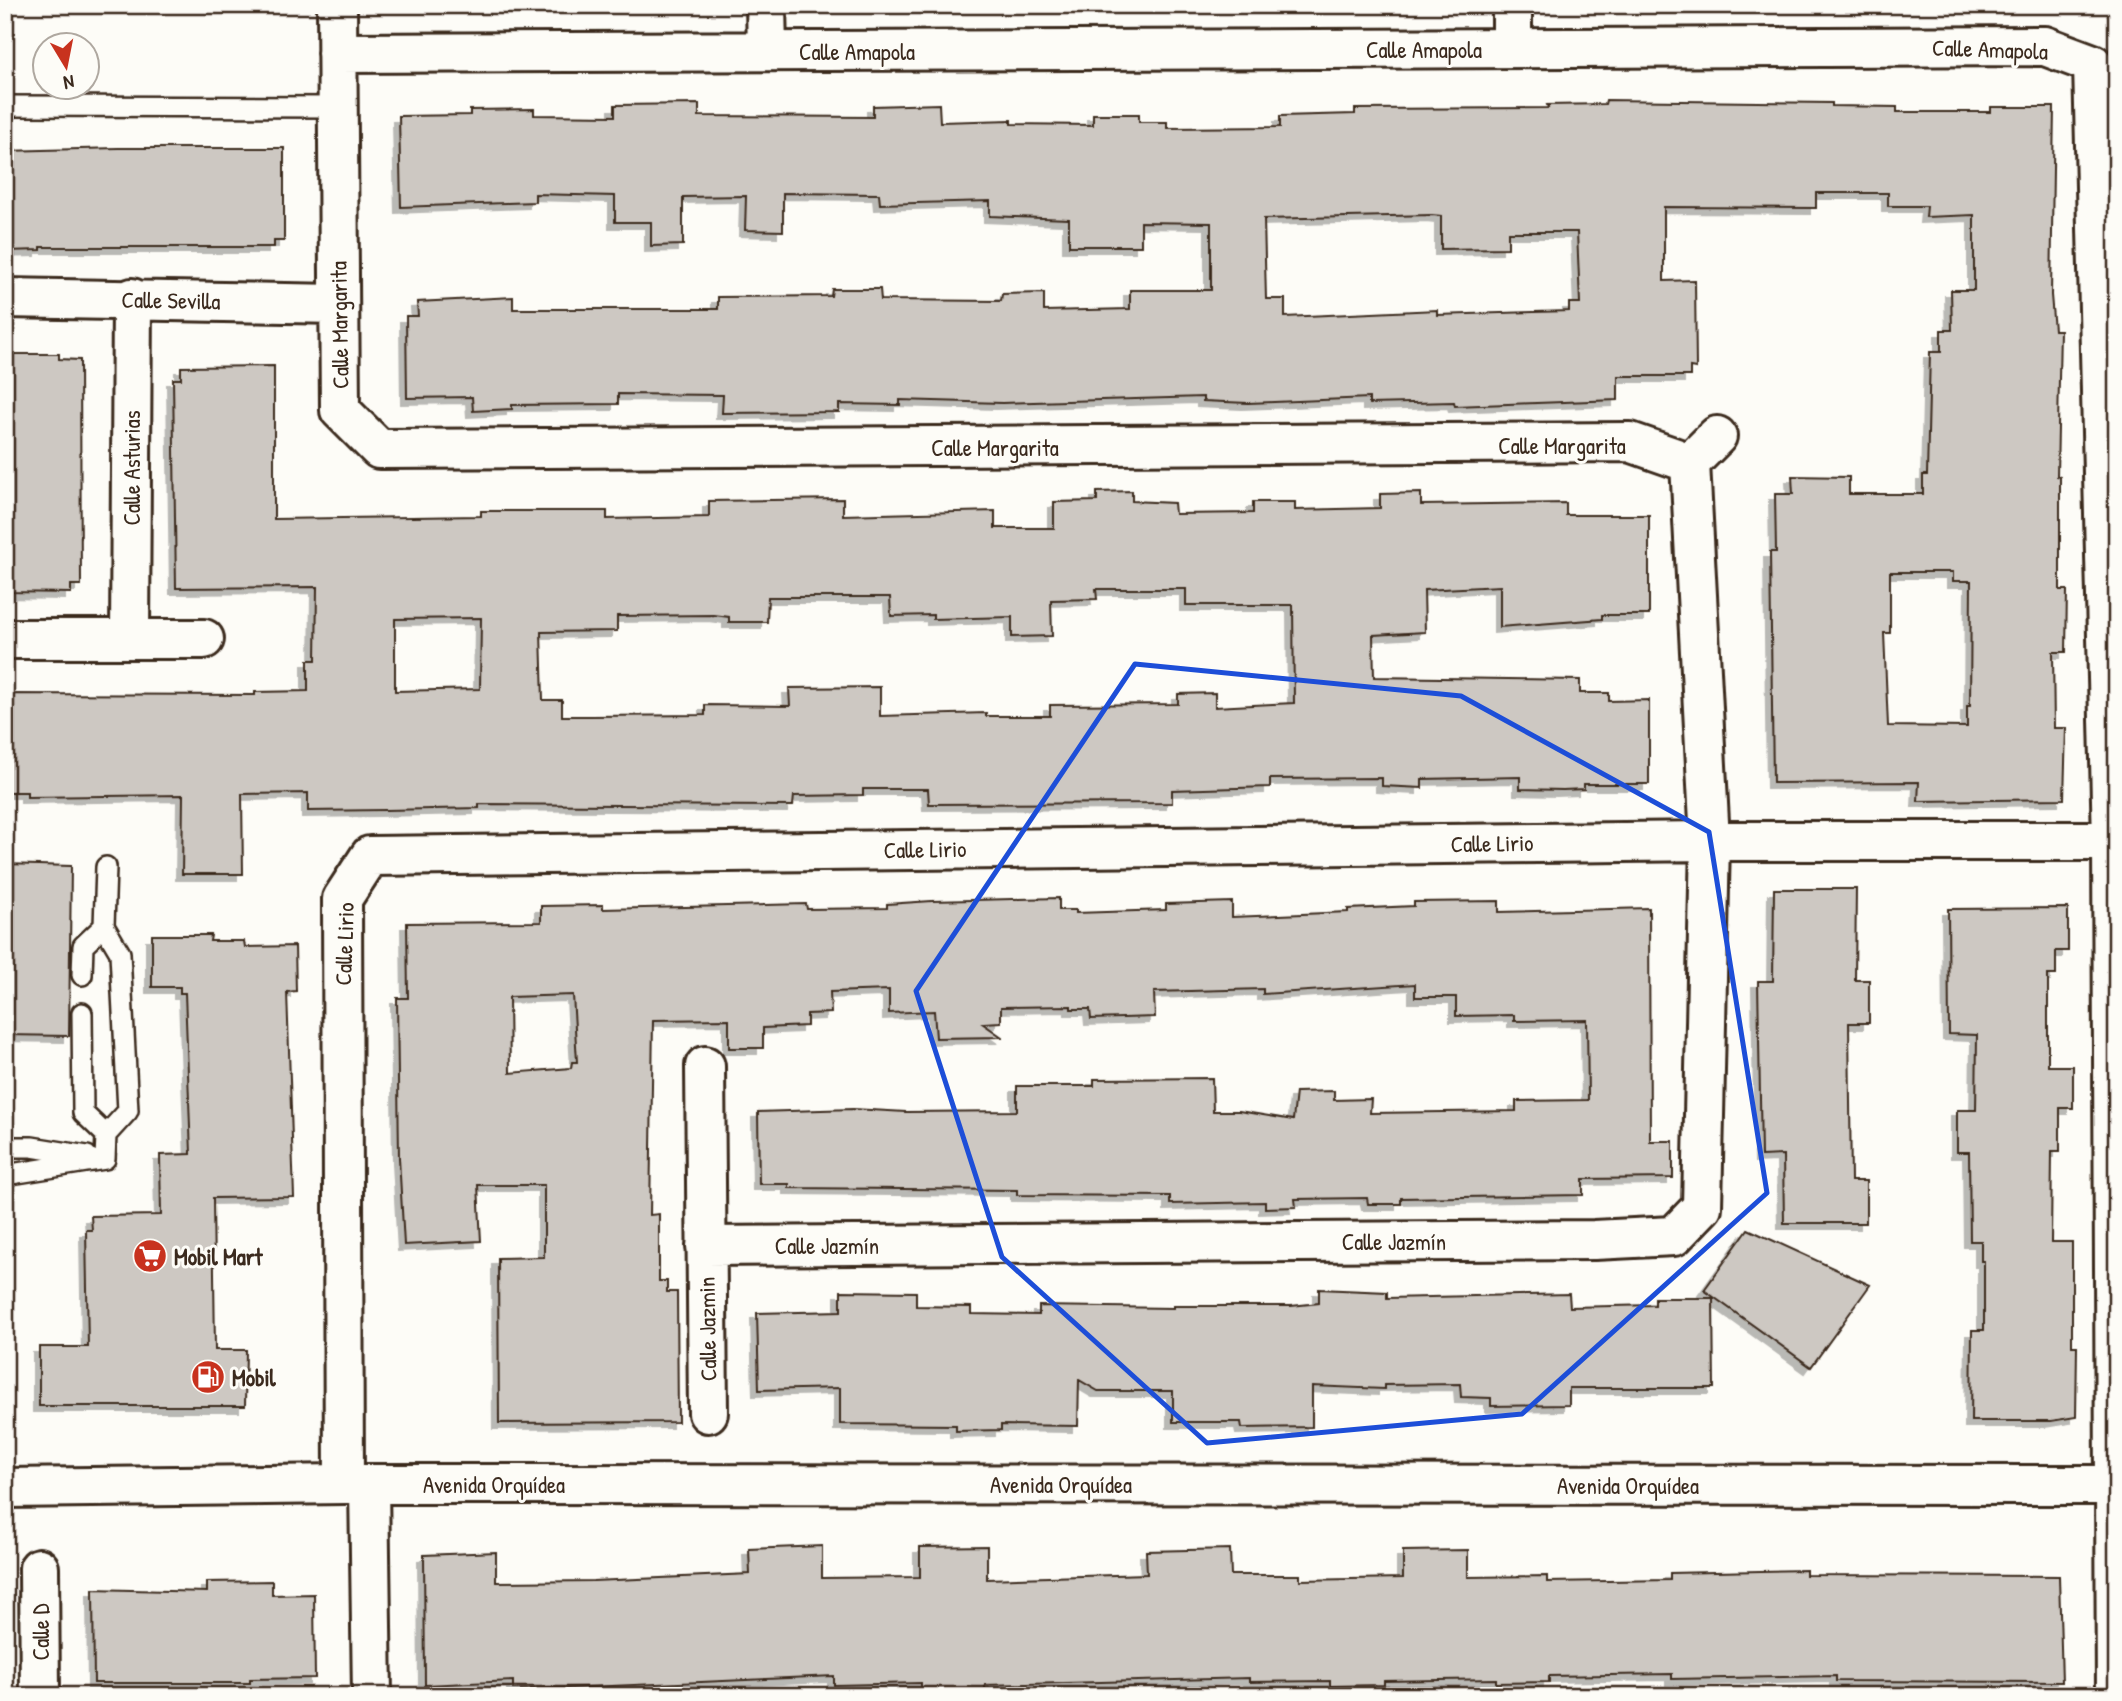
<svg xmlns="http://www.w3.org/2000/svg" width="2122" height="1701" viewBox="0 0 2122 1701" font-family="'Patrick Hand',sans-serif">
	<defs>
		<filter id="shadow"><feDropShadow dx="-6" dy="6" stdDeviation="0" flood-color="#0004"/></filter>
	</defs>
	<rect width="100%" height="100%" fill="#fdfcf7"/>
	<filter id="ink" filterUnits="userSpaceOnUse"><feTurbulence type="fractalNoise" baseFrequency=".0143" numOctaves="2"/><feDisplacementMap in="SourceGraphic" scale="14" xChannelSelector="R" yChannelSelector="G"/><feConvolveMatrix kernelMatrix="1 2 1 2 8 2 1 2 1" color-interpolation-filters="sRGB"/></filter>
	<g filter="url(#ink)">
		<path fill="#cdc8c2" stroke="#3b2a1e" stroke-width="2" fill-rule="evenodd" filter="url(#shadow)" d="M 1606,100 L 1832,103 L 1832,106 L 1897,107 L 1897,112 L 1991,112 L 1991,107 L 2054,107 L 2051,295 L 2054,330 L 2060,330 L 2057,476 L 2060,477 L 2060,590 L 2067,590 L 2066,652 L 2053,652 L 2054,728 L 2066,728 L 2064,799 L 1918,801 L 1919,782 L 1773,783 L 1770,552 L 1776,552 L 1775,494 L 1793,494 L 1792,476 L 1849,477 L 1849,494 L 1923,494 L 1923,475 L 1927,475 L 1930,352 L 1941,352 L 1941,330 L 1952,330 L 1951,290 L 1974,290 L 1974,215 L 1926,217 L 1927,206 L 1888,206 L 1888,193 L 1816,193 L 1816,208 L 1664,207 L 1664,281 L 1695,280 L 1696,368 L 1690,367 L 1690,376 L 1618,376 L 1618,400 L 1455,406 L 1454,402 L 1369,404 L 1369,398 L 1248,403 L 1203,401 L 1203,397 L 1002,403 L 900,400 L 900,405 L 839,404 L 839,412 L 722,413 L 723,395 L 618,394 L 618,404 L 512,405 L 512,409 L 473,411 L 472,397 L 407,398 L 406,316 L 418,316 L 417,302 L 513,297 L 513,309 L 718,309 L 718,297 L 831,296 L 832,289 L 880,289 L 881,300 L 1001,301 L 1002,294 L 1044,293 L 1044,311 L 1130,309 L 1130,290 L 1211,290 L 1211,223 L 1141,222 L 1141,246 L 1069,246 L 1069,219 L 990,216 L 990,201 L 880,204 L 879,194 L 783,193 L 783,231 L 745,230 L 746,196 L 683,197 L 683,245 L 651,246 L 651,222 L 615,222 L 615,196 L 535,194 L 535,202 L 401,207 L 399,116 L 470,115 L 470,110 L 534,109 L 534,115 L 615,116 L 615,105 L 699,104 L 699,116 L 873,117 L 873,106 L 939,104 L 940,122 L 1011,120 L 1011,124 L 1093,125 L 1093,114 L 1139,114 L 1139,122 L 1167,122 L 1167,128 L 1280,127 L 1280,116 L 1355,114 L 1355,109 L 1548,108 L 1547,105 L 1605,104 ZM 1432,215 L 1441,216 L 1441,249 L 1508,248 L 1508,232 L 1577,232 L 1580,303 L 1569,303 L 1569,311 L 1437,315 L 1437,310 L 1285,317 L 1285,299 L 1266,299 L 1264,219 ZM 1890,572 L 1953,572 L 1953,581 L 1971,581 L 1970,706 L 1967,706 L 1967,727 L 1888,726 L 1884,633 L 1890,633 Z
			M 118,148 L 284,148 L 284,241 L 274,241 L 274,247 L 41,247 L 41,250 L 5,251 L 5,151 Z
			M 5,354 L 59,354 L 59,359 L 80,360 L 81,585 L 71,585 L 71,593 L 5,592 Z
			M 274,366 L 274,519 L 481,516 L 481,511 L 607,511 L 607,519 L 709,517 L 709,501 L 843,499 L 843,515 L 995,511 L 995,528 L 1054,528 L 1054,502 L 1097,501 L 1097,492 L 1132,491 L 1132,501 L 1174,503 L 1175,514 L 1253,513 L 1253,502 L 1295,502 L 1295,510 L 1380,508 L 1380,494 L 1421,493 L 1421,505 L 1566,503 L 1566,515 L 1649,515 L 1649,615 L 1602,615 L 1602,619 L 1500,627 L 1500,586 L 1424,590 L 1425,632 L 1373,635 L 1374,677 L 1580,680 L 1580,693 L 1609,693 L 1609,701 L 1649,700 L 1649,784 L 1584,784 L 1584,789 L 1563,790 L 1520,789 L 1520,777 L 1422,779 L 1422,788 L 1382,786 L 1382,778 L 1270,779 L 1270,787 L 1172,790 L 1172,803 L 929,804 L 928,789 L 863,789 L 863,795 L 794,796 L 793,806 L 479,804 L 479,808 L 386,810 L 308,811 L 308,793 L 242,794 L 243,874 L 182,874 L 183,795 L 27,797 L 27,792 L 5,792 L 5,694 L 255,695 L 255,692 L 308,691 L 308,660 L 316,660 L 317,587 L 176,588 L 173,379 L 181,379 L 181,367 ZM 1096,589 L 1186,589 L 1186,605 L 1293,605 L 1294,703 L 1215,707 L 1215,693 L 1178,694 L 1178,704 L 1050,705 L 1050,716 L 986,716 L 986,713 L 880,716 L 880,687 L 789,688 L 790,706 L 705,705 L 705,715 L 591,716 L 562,716 L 562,700 L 543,700 L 541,632 L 617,631 L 617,616 L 714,615 L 729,617 L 729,622 L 767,622 L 768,597 L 890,597 L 891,616 L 933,615 L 933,619 L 1012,617 L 1012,637 L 1052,636 L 1051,600 L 1097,599 ZM 481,618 L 480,689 L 395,691 L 395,619 Z
			M 5,864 L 71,866 L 69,1036 L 5,1035 Z
			M 1774,889 L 1856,889 L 1855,980 L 1869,980 L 1869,1023 L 1849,1023 L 1851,1181 L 1866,1181 L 1866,1223 L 1784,1223 L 1783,1155 L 1761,1156 L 1758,981 L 1773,981 Z
			M 1059,898 L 1059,910 L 1076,910 L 1076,913 L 1166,910 L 1166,904 L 1232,902 L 1232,917 L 1348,912 L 1348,909 L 1414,906 L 1414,902 L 1499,901 L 1499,912 L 1649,908 L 1650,1141 L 1673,1141 L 1673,1178 L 1583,1179 L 1583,1195 L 1401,1198 L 1401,1204 L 1368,1204 L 1367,1198 L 1295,1199 L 1296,1207 L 1265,1208 L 1265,1202 L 1170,1204 L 1170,1196 L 1017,1195 L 1017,1190 L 789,1188 L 789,1184 L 759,1184 L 758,1112 L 853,1109 L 906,1112 L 1017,1111 L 1017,1086 L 1094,1086 L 1094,1079 L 1212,1078 L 1213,1111 L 1239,1111 L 1293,1120 L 1296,1092 L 1334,1091 L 1334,1100 L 1371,1099 L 1370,1113 L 1516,1111 L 1516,1101 L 1588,1100 L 1587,1020 L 1514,1021 L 1514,1015 L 1456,1016 L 1456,997 L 1415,997 L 1415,984 L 1263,994 L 1263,989 L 1154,992 L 1155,1017 L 1091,1019 L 1090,1009 L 1071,1009 L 1071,1006 L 1001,1007 L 1001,1022 L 982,1023 L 1002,1037 L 936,1038 L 934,1011 L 889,1013 L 889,990 L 830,992 L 831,1013 L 807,1014 L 807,1026 L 763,1028 L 763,1048 L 729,1048 L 729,1019 L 653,1020 L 650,1215 L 659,1214 L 659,1281 L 667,1281 L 667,1292 L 677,1292 L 678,1422 L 499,1423 L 498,1258 L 544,1257 L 544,1185 L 478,1185 L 481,1241 L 404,1245 L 399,1158 L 397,998 L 408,998 L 407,923 L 541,922 L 541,906 L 603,905 L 603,909 L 806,904 L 807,909 L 887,908 L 887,904 L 932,901 ZM 573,995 L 577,1062 L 572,1062 L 571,1068 L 510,1073 L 509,997 Z
			M 2068,908 L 2068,951 L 2056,951 L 2056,975 L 2048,975 L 2048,1066 L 2073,1066 L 2073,1108 L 2060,1108 L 2060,1151 L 2052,1151 L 2051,1242 L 2072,1242 L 2072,1346 L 2077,1346 L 2076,1417 L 2051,1421 L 1971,1421 L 1972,1330 L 1984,1330 L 1984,1261 L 1981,1261 L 1981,1241 L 1970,1241 L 1969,1152 L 1957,1152 L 1957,1110 L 1976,1110 L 1977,1035 L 1949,1034 L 1948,909 Z
			M 152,935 L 211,935 L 210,941 L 244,941 L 245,947 L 295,946 L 296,991 L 287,992 L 294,1197 L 213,1198 L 215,1350 L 246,1350 L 245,1406 L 39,1406 L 39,1347 L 88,1347 L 86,1230 L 92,1230 L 91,1216 L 161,1215 L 160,1155 L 191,1154 L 185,993 L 180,993 L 180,987 L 152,987 Z
			M 1748,1229 L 1870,1285 L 1811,1367 L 1704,1290 Z
			M 1319,1289 L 1387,1292 L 1387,1298 L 1569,1294 L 1570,1307 L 1655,1305 L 1655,1298 L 1713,1298 L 1714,1388 L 1569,1388 L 1569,1405 L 1491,1406 L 1491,1398 L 1461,1397 L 1460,1384 L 1384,1385 L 1384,1389 L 1312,1386 L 1312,1427 L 1242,1428 L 1241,1422 L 1173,1422 L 1173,1391 L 1098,1391 L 1079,1380 L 1078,1426 L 1001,1425 L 1001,1430 L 956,1431 L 956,1425 L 840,1424 L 840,1388 L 759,1390 L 757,1313 L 841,1311 L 841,1291 L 916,1292 L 916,1306 L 971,1307 L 971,1314 L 1039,1315 L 1039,1306 L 1173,1308 L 1173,1306 L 1291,1306 L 1319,1303 Z
			M 822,1546 L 822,1578 L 920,1577 L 920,1547 L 987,1546 L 987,1579 L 1147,1574 L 1146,1551 L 1230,1549 L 1231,1575 L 1300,1575 L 1300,1580 L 1403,1578 L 1403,1551 L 1468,1550 L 1468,1577 L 1547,1576 L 1547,1582 L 1670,1580 L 1670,1573 L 1806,1570 L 1806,1575 L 2059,1576 L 2062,1682 L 1836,1681 L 1836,1676 L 1672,1679 L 1672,1674 L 1549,1676 L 1549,1682 L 1496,1683 L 1496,1679 L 1384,1681 L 1384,1685 L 1330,1686 L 1330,1681 L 1249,1682 L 1249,1678 L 985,1685 L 985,1696 L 921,1696 L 921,1683 L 834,1685 L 834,1676 L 567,1688 L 513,1689 L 513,1681 L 425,1685 L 424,1555 L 496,1552 L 496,1582 L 593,1581 L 750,1574 L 749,1549 Z
			M 272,1581 L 272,1595 L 314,1594 L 315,1678 L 250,1679 L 250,1683 L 94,1683 L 93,1589 L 207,1592 L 207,1582 Z"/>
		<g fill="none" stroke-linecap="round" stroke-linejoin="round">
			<g stroke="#3b2a1e" stroke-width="24">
				<path id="lane" d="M 5,106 L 337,107
					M 82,975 L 83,946 L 104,926
					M 82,1013 L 83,1113 L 106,1135
					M 5,1147 L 32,1147 L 87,1156
					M 5,1175 L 105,1159 L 106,1135 L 128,1111 L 120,953 L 104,926 L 106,867"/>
			</g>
			<g stroke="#3b2a1e" stroke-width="44">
				<path id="street" d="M 337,5 L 340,410 L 379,449 L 1630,442 L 1690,463
					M 766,5 L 767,51
					M 1512,5 L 1512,48
					M 337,53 L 2045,46 L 2093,64 L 2112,841 L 2116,1696
					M 5,298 L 338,304
					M 1690,463 L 1717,436
					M 5,639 L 204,639
					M 130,639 L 132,298
					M 705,1066 L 708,1413
					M 706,1246 L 1594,1240 L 1674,1236 L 1702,1207 L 1710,841 L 1690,463
					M 344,1484 L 342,899 L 370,856 L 1710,841 L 2117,841
					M 369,1484 L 372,1696
					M 39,1568 L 40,1696"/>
			</g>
			<g stroke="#3b2a1e" stroke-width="44">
				<path id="secondary" d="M 5,1488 L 344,1484 L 2117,1485"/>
			</g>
			<use href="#lane" stroke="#fdfcf7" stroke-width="19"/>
			<use href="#street" stroke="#fdfcf7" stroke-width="38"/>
			<use href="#secondary" stroke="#fdfcf7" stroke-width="38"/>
		</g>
	</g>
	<path fill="none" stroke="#1d4ed8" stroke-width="5" stroke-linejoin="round" d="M 1135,664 L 1461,696 L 1709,832 L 1767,1193 L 1522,1414 L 1207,1443 L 1002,1257 L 916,991 Z"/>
	<defs>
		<g id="supermarket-disc" transform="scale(1.75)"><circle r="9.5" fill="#c8321e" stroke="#fdfcf7"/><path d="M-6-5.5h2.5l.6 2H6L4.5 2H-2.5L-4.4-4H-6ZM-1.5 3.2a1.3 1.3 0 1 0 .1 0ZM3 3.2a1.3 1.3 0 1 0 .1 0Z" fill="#fff"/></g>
		<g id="fuel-disc" transform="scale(1.75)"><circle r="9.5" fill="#c8321e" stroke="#fdfcf7"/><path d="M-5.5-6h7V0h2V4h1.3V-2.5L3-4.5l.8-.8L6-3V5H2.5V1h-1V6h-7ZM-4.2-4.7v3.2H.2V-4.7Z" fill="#fff"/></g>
	</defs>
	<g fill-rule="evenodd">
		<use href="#supermarket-disc" x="150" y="1256"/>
		<use href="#fuel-disc" x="208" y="1377"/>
	</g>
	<g text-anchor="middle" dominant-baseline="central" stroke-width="6" stroke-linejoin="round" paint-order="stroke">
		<g font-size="23" fill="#3b2a1e" stroke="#fdfcf7">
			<text x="1424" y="49">Calle Amapola</text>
			<text transform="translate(1990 49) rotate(2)">Calle Amapola</text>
			<text x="857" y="51">Calle Amapola</text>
			<text transform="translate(171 300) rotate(1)">Calle Sevilla</text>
			<text transform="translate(339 325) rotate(-91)">Calle Margarita</text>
			<text x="1562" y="445">Calle Margarita</text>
			<text x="995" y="447">Calle Margarita</text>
			<text transform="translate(131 468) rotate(-90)">Calle Asturias</text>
			<text transform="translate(1492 843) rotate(-1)">Calle Lirio</text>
			<text transform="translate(925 849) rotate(-1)">Calle Lirio</text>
			<text transform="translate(344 944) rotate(-88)">Calle Lirio</text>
			<text x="1394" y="1241">Calle Jazmín</text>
			<text x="827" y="1245">Calle Jazmín</text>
			<text transform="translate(707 1329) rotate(-91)">Calle Jazmin</text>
			<text x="494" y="1484">Avenida Orquídea</text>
			<text x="1061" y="1484">Avenida Orquídea</text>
			<text x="1628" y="1485">Avenida Orquídea</text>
			<text transform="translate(40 1632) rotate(-90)">Calle D</text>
		</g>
		<g font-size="23" font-weight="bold" fill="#3b2a1e" stroke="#fdfcf7" text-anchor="start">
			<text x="174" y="1256">Mobil Mart</text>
			<text x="232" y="1377">Mobil</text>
		</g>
	</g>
	<rect width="2122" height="1701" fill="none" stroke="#fdfcf7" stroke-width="28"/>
	<rect x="14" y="14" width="2094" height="1673" fill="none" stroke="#3b2a1e" stroke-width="2.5" filter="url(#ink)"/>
	<g transform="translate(66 66) rotate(170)"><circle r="33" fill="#fdfcf7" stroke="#afa8a0" stroke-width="2"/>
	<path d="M0-5L12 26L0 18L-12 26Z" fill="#c8321e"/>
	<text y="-10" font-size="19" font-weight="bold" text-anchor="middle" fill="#3b2a1e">N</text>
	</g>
</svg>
